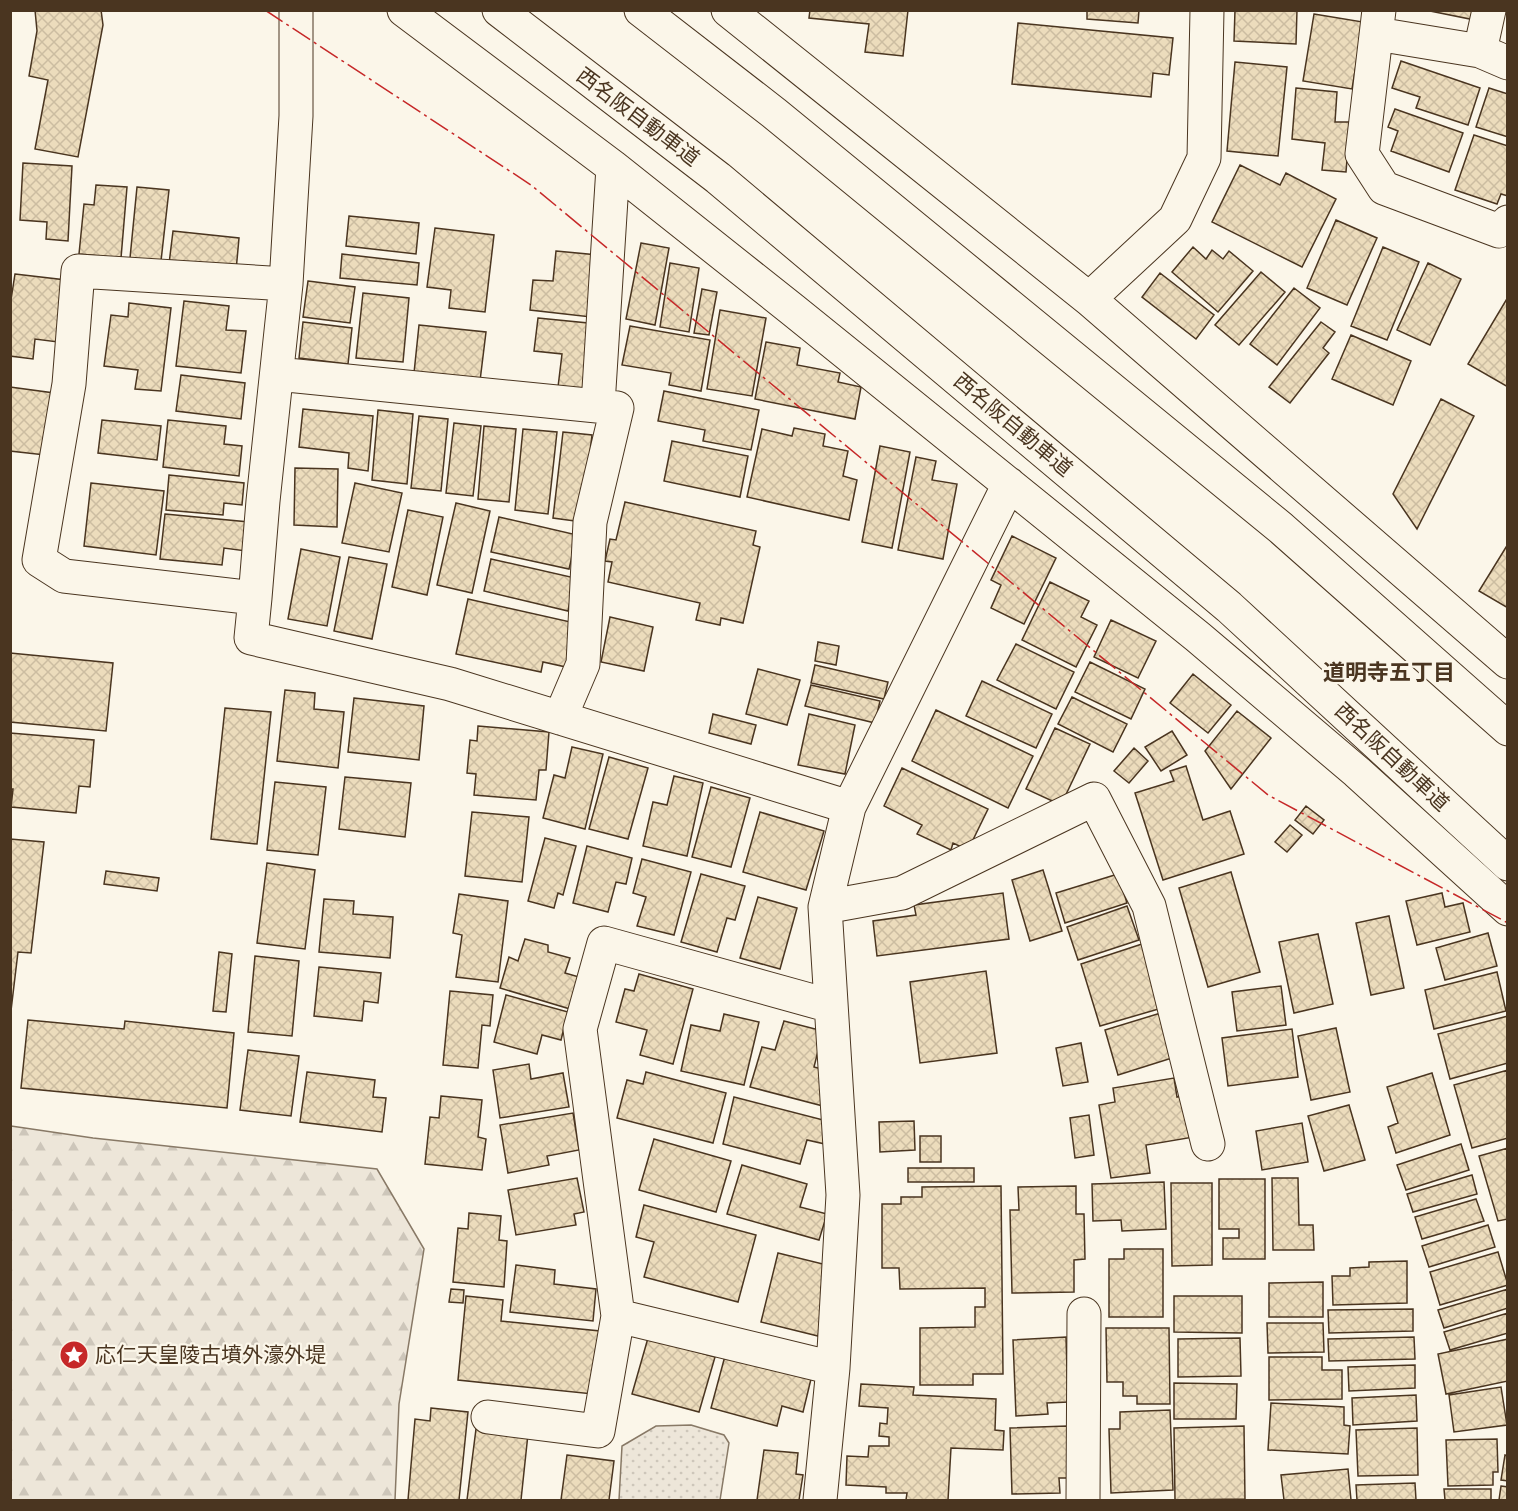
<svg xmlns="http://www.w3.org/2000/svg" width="1518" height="1511" viewBox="0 0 1518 1511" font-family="'Libre Baskerville','Noto Sans JP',serif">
	<defs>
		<pattern id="grass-dots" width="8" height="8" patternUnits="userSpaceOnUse" patternTransform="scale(1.5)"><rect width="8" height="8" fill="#ede6d9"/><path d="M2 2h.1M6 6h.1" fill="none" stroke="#cdc6ba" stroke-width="1.8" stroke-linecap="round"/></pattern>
		<pattern id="forest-firs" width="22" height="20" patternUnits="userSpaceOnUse" patternTransform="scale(1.5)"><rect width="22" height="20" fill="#ede6d9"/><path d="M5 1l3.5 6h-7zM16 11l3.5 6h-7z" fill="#cdc6ba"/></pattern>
		<pattern id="building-cross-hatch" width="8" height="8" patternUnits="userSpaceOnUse" patternTransform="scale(1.5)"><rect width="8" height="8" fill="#ecdcbc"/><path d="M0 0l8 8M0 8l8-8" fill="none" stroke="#ccbda1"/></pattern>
	</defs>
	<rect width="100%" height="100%" fill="#fbf6e9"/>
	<path fill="url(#grass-dots)" stroke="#887966" stroke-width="1.5" d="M 691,1425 L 724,1435 L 729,1443 L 720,1500 L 619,1500 L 622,1446 L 656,1426 Z"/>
	<path fill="url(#forest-firs)" stroke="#887966" stroke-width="1.5" d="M 11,1126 L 93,1138 L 377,1169 L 424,1249 L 399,1404 L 395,1500 L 11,1500 Z"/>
	<path fill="url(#building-cross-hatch)" stroke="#4a3520" stroke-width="1.5" d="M 35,10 L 101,10 L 103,25 L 78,157 L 35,149 L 48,80 L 29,76 L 37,31 Z
		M 810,10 L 908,10 L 903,56 L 865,52 L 869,24 L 809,18 Z
		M 1087,10 L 1139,10 L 1138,23 L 1087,19 Z
		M 1235,10 L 1297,10 L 1296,44 L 1234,41 Z
		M 1425,10 L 1477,10 L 1475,20 Z
		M 1314,14 L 1363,22 L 1352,89 L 1303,81 Z
		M 1018,23 L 1173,38 L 1169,75 L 1153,73 L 1151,97 L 1012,84 Z
		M 1401,61 L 1480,88 L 1468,125 L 1416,108 L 1420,97 L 1392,88 Z
		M 1235,62 L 1287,67 L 1278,156 L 1227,151 Z
		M 1296,88 L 1337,92 L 1335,122 L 1350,122 L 1346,172 L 1322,170 L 1325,143 L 1292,139 Z
		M 1489,88 L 1508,94 L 1508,137 L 1476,127 Z
		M 1395,109 L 1463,133 L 1449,172 L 1391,151 L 1398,131 L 1388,127 Z
		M 1474,135 L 1508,146 L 1508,196 L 1501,194 L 1497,204 L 1455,190 Z
		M 23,163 L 72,166 L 68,241 L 46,239 L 47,222 L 20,220 Z
		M 1240,165 L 1280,185 L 1286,173 L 1336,199 L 1302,267 L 1212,222 Z
		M 96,185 L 127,187 L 121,258 L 79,254 L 84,204 L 94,205 Z
		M 137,187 L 169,190 L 161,261 L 130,258 Z
		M 349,216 L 419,223 L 416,254 L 346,246 Z
		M 1336,220 L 1377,238 L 1347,305 L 1307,288 Z
		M 435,228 L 494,235 L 485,312 L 449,308 L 451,290 L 427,287 Z
		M 173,231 L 239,238 L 236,271 L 169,264 Z
		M 641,243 L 669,248 L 655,325 L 626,319 Z
		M 1193,247 L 1206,259 L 1212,250 L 1223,259 L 1229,251 L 1253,271 L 1218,312 L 1172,272 Z
		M 1383,247 L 1419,262 L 1387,340 L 1351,326 Z
		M 556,251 L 598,255 L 591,317 L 530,310 L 533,280 L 553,281 Z
		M 342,254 L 419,263 L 417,285 L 340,278 Z
		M 670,263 L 699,268 L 689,332 L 660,327 Z
		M 1428,263 L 1461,279 L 1430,345 L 1397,330 Z
		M 1261,272 L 1285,292 L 1239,345 L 1215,325 Z
		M 1160,273 L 1214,315 L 1196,339 L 1142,297 Z
		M 15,274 L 66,280 L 58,342 L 35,339 L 33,359 L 10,356 L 10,306 Z
		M 308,281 L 355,287 L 350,323 L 303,317 Z
		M 1294,288 L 1320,308 L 1277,365 L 1250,344 Z
		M 702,289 L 717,292 L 709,335 L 694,333 Z
		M 363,293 L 409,298 L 403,362 L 356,358 Z
		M 1508,297 L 1508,387 L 1468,364 Z
		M 184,301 L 229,306 L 226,330 L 246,331 L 241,373 L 176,366 Z
		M 129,303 L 171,308 L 161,391 L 135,389 L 138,370 L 104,366 L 111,315 L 128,317 Z
		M 720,310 L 766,318 L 752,396 L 707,389 Z
		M 538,318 L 598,324 L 589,391 L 558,387 L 562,354 L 534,351 Z
		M 303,322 L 352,328 L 348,364 L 299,358 Z
		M 1321,322 L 1335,332 L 1323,348 L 1329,353 L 1290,403 L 1269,387 Z
		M 419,325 L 486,332 L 480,381 L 414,373 Z
		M 630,326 L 710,340 L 701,391 L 669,385 L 671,373 L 622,365 Z
		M 1351,335 L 1411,361 L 1393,405 L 1332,379 Z
		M 766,342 L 800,348 L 797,365 L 840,373 L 838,382 L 861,387 L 855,419 L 755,399 Z
		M 181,375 L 245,383 L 241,419 L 176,411 Z
		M 10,387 L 54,393 L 45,455 L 10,451 Z
		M 664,391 L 759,410 L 751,450 L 703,441 L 705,430 L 658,421 Z
		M 1441,399 L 1474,416 L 1417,529 L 1393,494 Z
		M 303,409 L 373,416 L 368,471 L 348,468 L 349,453 L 299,447 Z
		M 378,410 L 413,414 L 407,484 L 372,480 Z
		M 419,416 L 448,419 L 441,491 L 411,488 Z
		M 102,420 L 161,426 L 157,460 L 98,453 Z
		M 168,420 L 226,426 L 224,444 L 242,446 L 239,476 L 163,467 Z
		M 454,423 L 481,426 L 473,496 L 446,493 Z
		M 484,426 L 516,429 L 509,502 L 478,499 Z
		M 794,428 L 825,434 L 823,446 L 848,451 L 843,476 L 857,480 L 849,520 L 747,497 L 762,429 L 792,436 Z
		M 523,429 L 557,432 L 548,514 L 515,510 Z
		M 563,432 L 592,435 L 582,522 L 553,518 Z
		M 672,441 L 748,456 L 740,497 L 664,481 Z
		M 880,446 L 910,452 L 892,548 L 862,542 Z
		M 916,457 L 936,461 L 932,480 L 957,484 L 943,559 L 898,550 Z
		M 295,468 L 338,469 L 337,527 L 294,525 Z
		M 169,475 L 244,483 L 242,505 L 224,503 L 223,515 L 166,510 Z
		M 91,483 L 164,491 L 156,555 L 84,546 Z
		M 355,483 L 402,493 L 389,552 L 342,543 Z
		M 625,502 L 756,531 L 753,545 L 760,547 L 743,623 L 721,618 L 720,625 L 696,620 L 700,603 L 608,582 L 612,562 L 605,561 L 610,539 L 616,540 Z
		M 456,503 L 490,511 L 472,593 L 437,585 Z
		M 408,510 L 443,517 L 427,595 L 392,587 Z
		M 165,514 L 249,522 L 246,551 L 224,548 L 222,565 L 160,559 Z
		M 499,517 L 577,535 L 569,569 L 491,552 Z
		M 1012,536 L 1056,558 L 1024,624 L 991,608 L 1001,585 L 991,580 Z
		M 1508,544 L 1508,608 L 1479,591 Z
		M 301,549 L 340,557 L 327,626 L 288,619 Z
		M 349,557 L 387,564 L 372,639 L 334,631 Z
		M 491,559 L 575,578 L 568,611 L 484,591 Z
		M 1050,582 L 1089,601 L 1081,617 L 1097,625 L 1076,667 L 1022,640 Z
		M 468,599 L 575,623 L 566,667 L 543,662 L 541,672 L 456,654 Z
		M 610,617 L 653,627 L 644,671 L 601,662 Z
		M 1111,620 L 1156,641 L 1138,678 L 1094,657 Z
		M 818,642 L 839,646 L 836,665 L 815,661 Z
		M 1016,644 L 1074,672 L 1056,709 L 997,680 Z
		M 10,653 L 113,663 L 106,731 L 10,722 Z
		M 1090,662 L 1145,689 L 1131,719 L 1075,692 Z
		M 815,665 L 888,682 L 884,699 L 811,683 Z
		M 758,669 L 800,680 L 787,725 L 746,714 Z
		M 1193,674 L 1231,705 L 1208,733 L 1170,703 Z
		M 982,681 L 1052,714 L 1036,748 L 966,716 Z
		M 811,685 L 880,701 L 875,723 L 805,706 Z
		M 285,690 L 315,693 L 314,709 L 344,712 L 338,768 L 277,761 Z
		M 1072,697 L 1127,724 L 1113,752 L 1058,724 Z
		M 354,698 L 424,706 L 419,760 L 348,752 Z
		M 225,708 L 271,712 L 257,844 L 211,839 Z
		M 936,710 L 1033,756 L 1008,808 L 912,761 Z
		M 1237,711 L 1271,738 L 1231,789 L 1205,751 Z
		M 713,714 L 756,725 L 751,744 L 709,733 Z
		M 809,714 L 855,725 L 845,774 L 798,765 Z
		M 478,726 L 549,732 L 546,770 L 539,770 L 536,800 L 474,795 L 476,774 L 467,773 L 470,740 L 477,741 Z
		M 1055,728 L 1090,744 L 1061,805 L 1026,789 Z
		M 1172,731 L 1187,755 L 1161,771 L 1145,747 Z
		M 10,733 L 94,740 L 90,787 L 79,786 L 76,813 L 11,807 L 13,789 L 10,789 Z
		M 572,747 L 603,754 L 585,829 L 543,818 L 554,775 L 565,778 Z
		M 1134,748 L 1148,761 L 1129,783 L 1114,771 Z
		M 609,757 L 648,768 L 628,839 L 589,829 Z
		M 1186,766 L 1203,820 L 1230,811 L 1244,854 L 1163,880 L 1135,793 L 1174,781 L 1170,771 Z
		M 902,768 L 988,809 L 968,850 L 953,843 L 951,850 L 917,834 L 922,825 L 884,806 Z
		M 674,776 L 703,783 L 687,856 L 643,846 L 653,802 L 667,805 Z
		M 345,777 L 411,783 L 405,837 L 339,829 Z
		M 275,782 L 326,787 L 318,855 L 267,850 Z
		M 711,787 L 750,798 L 731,867 L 692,857 Z
		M 1306,806 L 1324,820 L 1313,834 L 1295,820 Z
		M 472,812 L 529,817 L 522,882 L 465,876 Z
		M 760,812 L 824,831 L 806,890 L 743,872 Z
		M 1290,825 L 1302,835 L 1287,852 L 1275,842 Z
		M 545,838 L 576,846 L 563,895 L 558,893 L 554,908 L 528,901 Z
		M 10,839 L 44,842 L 31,953 L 18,952 L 10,1019 Z
		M 587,846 L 632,858 L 626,884 L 616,882 L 608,912 L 573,903 Z
		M 642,859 L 691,872 L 674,935 L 637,926 L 646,897 L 633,893 Z
		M 267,863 L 315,870 L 305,949 L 257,943 Z
		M 1043,870 L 1062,931 L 1030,941 L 1012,880 Z
		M 106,871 L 159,878 L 157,891 L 104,884 Z
		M 1231,872 L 1260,972 L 1208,987 L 1179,888 Z
		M 701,874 L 745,886 L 735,920 L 727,918 L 717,952 L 681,942 Z
		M 1118,874 L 1127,903 L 1065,923 L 1056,893 Z
		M 1003,893 L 1009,939 L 877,956 L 873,921 L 916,915 L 914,905 Z
		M 1442,893 L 1445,907 L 1463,903 L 1470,932 L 1417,945 L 1406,901 Z
		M 459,894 L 508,901 L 498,982 L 456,977 L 462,935 L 453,933 Z
		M 758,897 L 797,908 L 780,969 L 740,958 Z
		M 324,899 L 354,901 L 353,914 L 393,917 L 390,958 L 319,952 Z
		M 1127,906 L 1139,940 L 1078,960 L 1067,927 Z
		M 1389,916 L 1404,988 L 1371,995 L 1356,923 Z
		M 1488,933 L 1497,966 L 1445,980 L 1436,948 Z
		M 1318,934 L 1333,1004 L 1294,1013 L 1279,942 Z
		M 525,939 L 548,945 L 548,952 L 570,958 L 565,973 L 579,977 L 570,1009 L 500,988 L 509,957 L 518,961 Z
		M 1142,944 L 1162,1008 L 1100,1026 L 1081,964 Z
		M 219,952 L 232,954 L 226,1012 L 213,1011 Z
		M 255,956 L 299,961 L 292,1036 L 248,1032 Z
		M 319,967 L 381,973 L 378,1003 L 364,1001 L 362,1021 L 314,1016 Z
		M 986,971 L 997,1053 L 920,1063 L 910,982 Z
		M 1497,972 L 1506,1011 L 1434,1029 L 1425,990 Z
		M 639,974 L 693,989 L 673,1064 L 640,1055 L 647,1030 L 616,1022 L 625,989 L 634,991 Z
		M 1281,986 L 1286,1025 L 1237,1031 L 1232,992 Z
		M 450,991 L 493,995 L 490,1026 L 482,1025 L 478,1068 L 443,1065 Z
		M 506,995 L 568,1012 L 561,1040 L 542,1035 L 537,1054 L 494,1042 Z
		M 1164,1012 L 1172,1058 L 1118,1075 L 1105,1030 Z
		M 724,1014 L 759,1022 L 744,1085 L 681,1071 L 691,1025 L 720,1031 Z
		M 1508,1016 L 1508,1063 L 1450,1079 L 1438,1034 Z
		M 28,1020 L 124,1029 L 125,1021 L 234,1033 L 227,1108 L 21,1088 Z
		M 784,1021 L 823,1031 L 814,1067 L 833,1072 L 823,1106 L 750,1087 L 762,1047 L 775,1050 Z
		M 1336,1028 L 1350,1092 L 1311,1100 L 1298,1036 Z
		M 1292,1029 L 1298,1077 L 1228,1086 L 1222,1038 Z
		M 1081,1043 L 1088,1082 L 1063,1086 L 1056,1048 Z
		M 248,1050 L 299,1056 L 291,1116 L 240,1110 Z
		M 529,1064 L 531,1079 L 563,1073 L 569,1107 L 500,1118 L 493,1070 Z
		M 1508,1070 L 1508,1138 L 1472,1148 L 1454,1085 Z
		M 307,1072 L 375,1080 L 373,1097 L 386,1098 L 382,1132 L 300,1122 Z
		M 646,1072 L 726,1093 L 713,1143 L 617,1118 L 627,1080 L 643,1084 Z
		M 1432,1073 L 1450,1135 L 1396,1153 L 1388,1127 L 1398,1123 L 1387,1087 Z
		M 1174,1078 L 1177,1097 L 1188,1095 L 1194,1137 L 1146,1145 L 1150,1173 L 1111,1178 L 1099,1105 L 1115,1102 L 1113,1088 Z
		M 441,1096 L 482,1100 L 478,1137 L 486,1139 L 482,1170 L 425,1164 L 430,1117 L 439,1118 Z
		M 734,1097 L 831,1122 L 825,1144 L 807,1140 L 800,1164 L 723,1144 Z
		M 1349,1105 L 1365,1160 L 1324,1171 L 1308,1116 Z
		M 573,1113 L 579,1150 L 547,1156 L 549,1165 L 508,1173 L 500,1125 Z
		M 1089,1115 L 1094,1155 L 1075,1158 L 1070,1118 Z
		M 914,1121 L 915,1150 L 880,1152 L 879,1122 Z
		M 1302,1123 L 1308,1162 L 1262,1170 L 1256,1131 Z
		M 920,1136 L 941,1136 L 941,1162 L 920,1162 Z
		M 654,1139 L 731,1161 L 716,1212 L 639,1190 Z
		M 1461,1144 L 1469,1170 L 1406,1190 L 1397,1165 Z
		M 1508,1148 L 1508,1219 L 1498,1221 L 1479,1156 Z
		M 742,1165 L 807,1184 L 800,1207 L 827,1214 L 819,1240 L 727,1214 Z
		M 908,1168 L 974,1168 L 974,1182 L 908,1182 Z
		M 1472,1175 L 1477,1194 L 1413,1212 L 1407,1194 Z
		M 577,1178 L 584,1212 L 574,1214 L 576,1225 L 516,1235 L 508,1190 Z
		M 1272,1178 L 1298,1178 L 1299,1225 L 1313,1225 L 1314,1250 L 1273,1250 Z
		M 1219,1179 L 1265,1179 L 1265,1259 L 1223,1259 L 1223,1238 L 1239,1238 L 1239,1229 L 1219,1229 Z
		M 1164,1182 L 1166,1229 L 1122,1231 L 1121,1220 L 1093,1221 L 1092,1184 Z
		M 1171,1183 L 1212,1183 L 1212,1265 L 1172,1266 Z
		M 1001,1186 L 1003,1374 L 973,1374 L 973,1385 L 920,1385 L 920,1328 L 975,1327 L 975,1307 L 985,1307 L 985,1288 L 900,1289 L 899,1268 L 882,1268 L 882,1204 L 901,1204 L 901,1197 L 922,1197 L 922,1187 Z
		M 1076,1186 L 1076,1214 L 1084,1214 L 1085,1259 L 1074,1260 L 1074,1292 L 1012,1293 L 1010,1210 L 1019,1210 L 1018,1187 Z
		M 1476,1199 L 1484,1221 L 1422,1239 L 1415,1217 Z
		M 644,1205 L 756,1235 L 738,1302 L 644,1277 L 654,1242 L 636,1237 Z
		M 469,1213 L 501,1216 L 499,1240 L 507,1241 L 504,1287 L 453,1282 L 458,1228 L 468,1229 Z
		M 1488,1225 L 1495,1247 L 1429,1267 L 1422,1246 Z
		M 1124,1249 L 1163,1249 L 1163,1317 L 1109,1317 L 1109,1259 L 1124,1259 Z
		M 1498,1252 L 1508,1285 L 1440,1305 L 1430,1272 Z
		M 778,1253 L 827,1265 L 821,1288 L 829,1290 L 818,1336 L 761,1322 Z
		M 1407,1261 L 1407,1303 L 1333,1305 L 1332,1276 L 1350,1276 L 1350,1268 L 1369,1267 L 1369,1262 Z
		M 516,1265 L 555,1270 L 554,1284 L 596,1289 L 593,1321 L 510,1312 Z
		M 1323,1282 L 1323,1317 L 1269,1317 L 1269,1283 Z
		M 451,1289 L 464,1290 L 463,1303 L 449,1302 Z
		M 1508,1289 L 1508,1308 L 1444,1328 L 1438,1310 Z
		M 466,1296 L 503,1300 L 501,1321 L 600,1331 L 593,1394 L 458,1380 Z
		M 1174,1296 L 1242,1296 L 1242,1333 L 1174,1332 Z
		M 1413,1309 L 1413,1331 L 1329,1333 L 1328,1310 Z
		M 1508,1313 L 1508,1333 L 1450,1350 L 1444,1332 Z
		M 1267,1323 L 1323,1323 L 1324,1352 L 1268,1353 Z
		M 1106,1328 L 1169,1328 L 1170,1404 L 1137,1404 L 1137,1396 L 1123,1396 L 1123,1382 L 1107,1382 Z
		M 1066,1337 L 1068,1402 L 1047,1403 L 1048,1414 L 1016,1416 L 1013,1340 Z
		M 1414,1337 L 1415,1359 L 1329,1361 L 1328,1339 Z
		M 648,1338 L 715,1357 L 699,1412 L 632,1394 Z
		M 1240,1338 L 1241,1376 L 1178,1377 L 1178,1339 Z
		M 1508,1339 L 1508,1381 L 1446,1394 L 1438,1354 Z
		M 725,1356 L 811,1379 L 803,1412 L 782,1406 L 777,1426 L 711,1408 Z
		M 1269,1357 L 1322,1357 L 1322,1370 L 1342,1370 L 1342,1399 L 1269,1400 Z
		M 1415,1365 L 1415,1388 L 1349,1391 L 1348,1367 Z
		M 1174,1383 L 1237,1384 L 1236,1419 L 1174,1419 Z
		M 861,1384 L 914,1387 L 913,1395 L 996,1399 L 995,1430 L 1004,1431 L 1003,1450 L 951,1448 L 948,1500 L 906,1500 L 907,1493 L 886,1493 L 886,1487 L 846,1485 L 847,1456 L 868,1457 L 869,1446 L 889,1446 L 889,1437 L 879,1436 L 880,1423 L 887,1424 L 888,1408 L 859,1406 Z
		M 1501,1387 L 1507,1425 L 1454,1432 L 1449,1395 Z
		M 1416,1395 L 1417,1421 L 1353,1425 L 1352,1398 Z
		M 1271,1403 L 1344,1407 L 1344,1425 L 1350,1426 L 1348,1454 L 1268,1450 Z
		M 431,1408 L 468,1412 L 459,1500 L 408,1500 L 415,1419 L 430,1421 Z
		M 1170,1410 L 1173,1490 L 1111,1493 L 1109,1429 L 1120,1429 L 1120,1412 Z
		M 1067,1426 L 1068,1478 L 1059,1478 L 1060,1493 L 1012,1494 L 1010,1428 Z
		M 1244,1426 L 1245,1499 L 1175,1500 L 1174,1428 Z
		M 1417,1428 L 1418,1475 L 1358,1476 L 1356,1430 Z
		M 476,1429 L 528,1434 L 521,1500 L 467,1500 Z
		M 1497,1439 L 1498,1472 L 1493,1472 L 1493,1485 L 1448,1486 L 1446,1440 Z
		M 764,1450 L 798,1453 L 796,1474 L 803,1475 L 799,1500 L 757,1500 Z
		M 567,1455 L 614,1461 L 609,1500 L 561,1500 Z
		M 1505,1455 L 1508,1456 L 1508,1481 L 1501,1480 Z
		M 1348,1469 L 1351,1500 L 1284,1500 L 1281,1475 Z
		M 1415,1483 L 1416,1500 L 1357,1500 L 1356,1485 Z
		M 1501,1486 L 1508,1487 L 1508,1500 L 1499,1500 Z
		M 1444,1489 L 1491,1489 L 1491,1500 L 1445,1500 Z"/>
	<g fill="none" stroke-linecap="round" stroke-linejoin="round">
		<g stroke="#4a3520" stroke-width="35">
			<path id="minor" d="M 296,10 L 296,116 L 286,284 L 263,501 L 255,598 L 251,638 L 450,684 L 849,807
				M 404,10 L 613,167 L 793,310 L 1198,637 L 1357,772 L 1508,909
				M 728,10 L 1089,299 L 1508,662
				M 1379,10 L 1362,154 L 1384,188 L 1499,231 L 1508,222
				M 1489,10 L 1480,51 L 1508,63
				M 1377,34 L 1480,51
				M 1089,299 L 1175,219 L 1204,158 L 1207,10
				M 277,374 L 617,408 L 590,522 L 583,664 L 560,718
				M 598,405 L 613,167
				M 255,598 L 64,576 L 39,560 L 69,384 L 78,271 L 286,284
				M 825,907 L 902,893 L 1094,799 L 1149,906 L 1208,1144
				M 831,1006 L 604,943 L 580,1029 L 618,1316 L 833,1368
				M 488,1417 L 598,1431 L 618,1316
				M 820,1500 L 833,1368 L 843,1195 L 825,907 L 849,807 L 1009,484
				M 1083,1500 L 1084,1314"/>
		</g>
		<g stroke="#4a3520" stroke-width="35">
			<path id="highway" d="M 499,10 L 718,178 L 1229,607 L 1508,864
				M 641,10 L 774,113 L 1281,528 L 1508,729"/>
		</g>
		<use href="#minor" stroke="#fbf6e9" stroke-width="33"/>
		<use href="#highway" stroke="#fbf6e9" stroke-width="33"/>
		<path stroke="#c62828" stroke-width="1.5" stroke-dasharray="21 4.5 3 4.5" stroke-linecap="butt" d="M 265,10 L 531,185 L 1268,795 L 1508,923"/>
	</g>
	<defs>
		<g id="sight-disc" transform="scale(1.5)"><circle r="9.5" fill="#c62828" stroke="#fbf6e9"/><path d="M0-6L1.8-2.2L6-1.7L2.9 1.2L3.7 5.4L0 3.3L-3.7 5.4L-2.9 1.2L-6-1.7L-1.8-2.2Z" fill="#fff"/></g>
	</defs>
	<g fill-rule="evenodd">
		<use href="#sight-disc" x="74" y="1355"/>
	</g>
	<g text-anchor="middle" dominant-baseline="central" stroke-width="4.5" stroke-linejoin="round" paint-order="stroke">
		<g font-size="21" fill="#4a3520" stroke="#fbf6e9">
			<text transform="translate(638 117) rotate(37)">西名阪自動車道</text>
			<text transform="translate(1013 425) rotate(40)">西名阪自動車道</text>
			<text transform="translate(1392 757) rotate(43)">西名阪自動車道</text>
		</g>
		<g font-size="21" fill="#4a3520" stroke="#fbf6e9" text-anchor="start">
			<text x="95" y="1355">応仁天皇陵古墳外濠外堤</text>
		</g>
		<g font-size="22" font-weight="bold" fill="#4a3520" stroke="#fbf6e9">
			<text x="1389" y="672">道明寺五丁目</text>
		</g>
	</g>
	<rect width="1518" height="1511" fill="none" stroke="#4a3520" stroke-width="24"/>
</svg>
